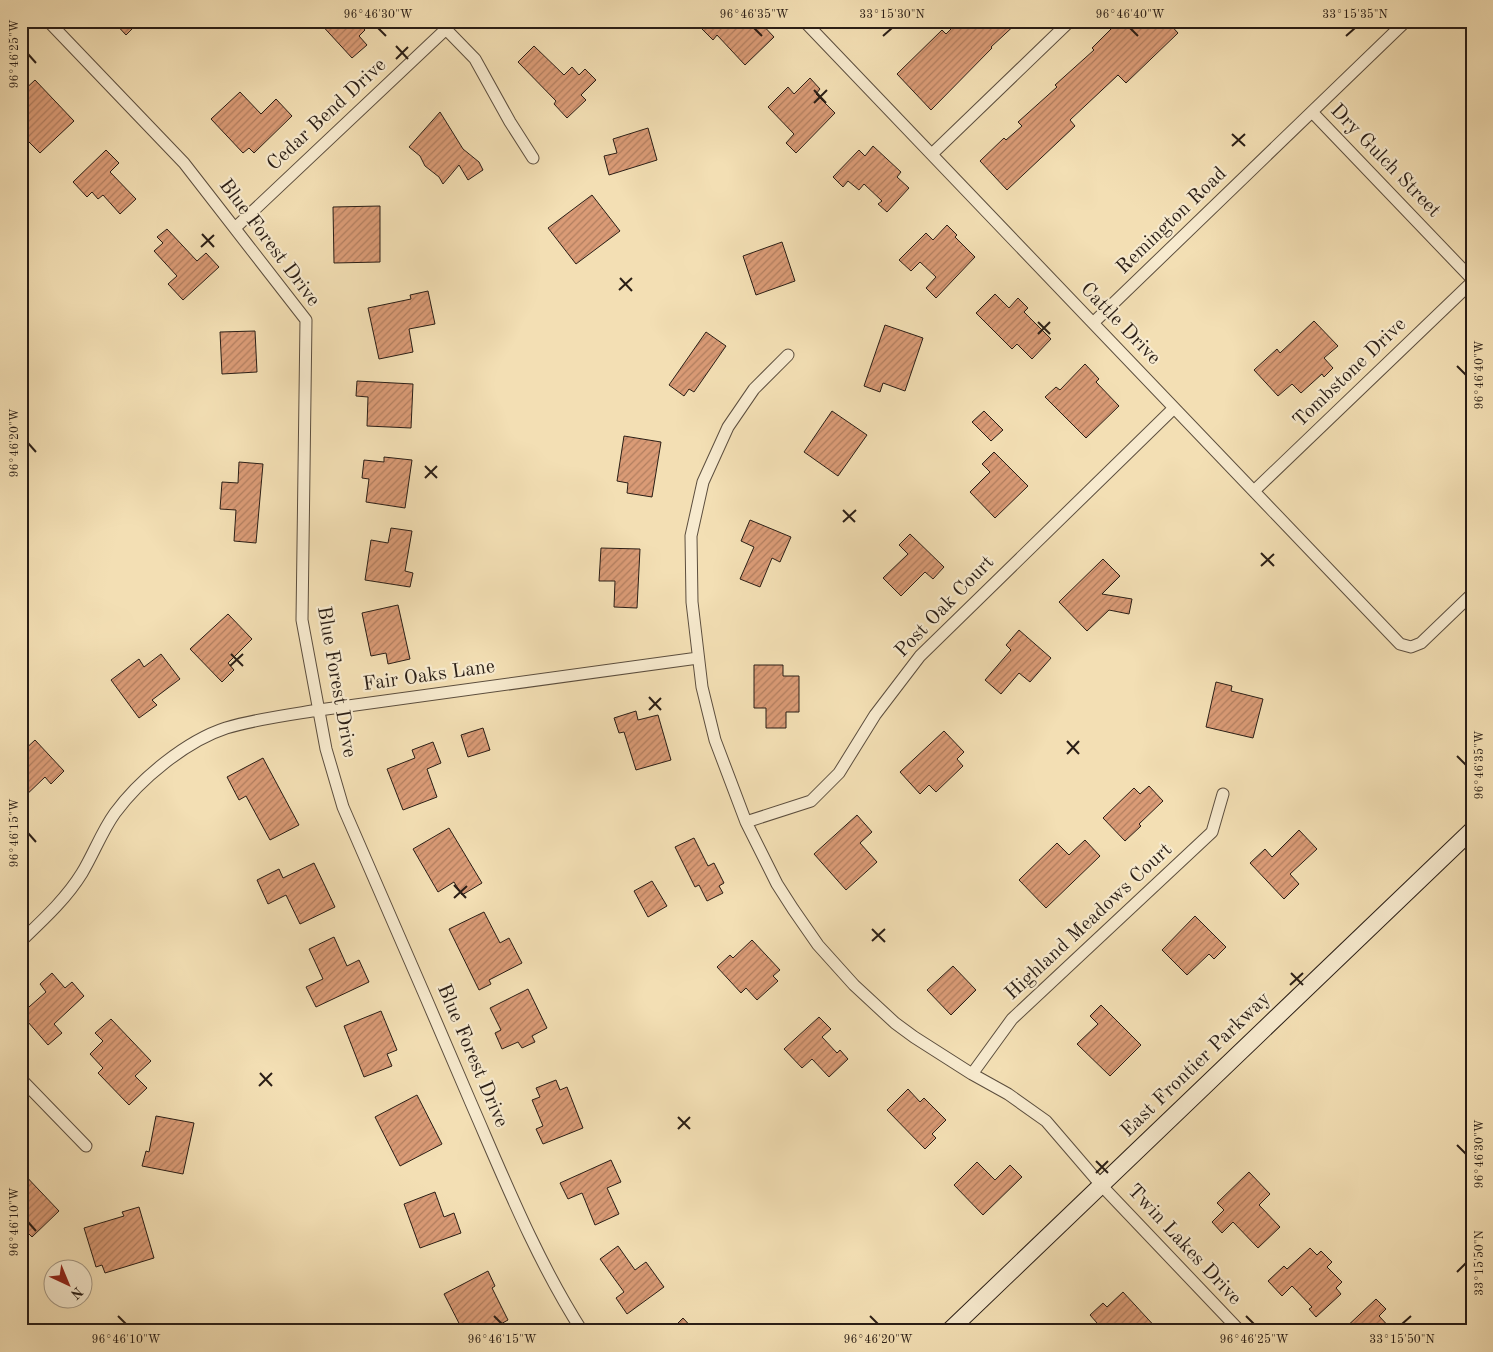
<svg xmlns="http://www.w3.org/2000/svg" width="1493" height="1352" viewBox="0 0 1493 1352" font-family="'Old Standard TT',serif">
	<defs>
		<pattern id="building-hatch" width="6" height="6" patternUnits="userSpaceOnUse" patternTransform="scale(1.25)"><rect width="6" height="6" fill="#da9b76"/><path d="M-1 1l2-2M0 6l6-6M5 7l2-2" fill="none" stroke="#b17e60"/></pattern>
	</defs>
	<rect width="100%" height="100%" fill="#f3dfb4"/>
	<filter id="stains"><feTurbulence type="fractalNoise" baseFrequency=".004" numOctaves="4"/><feColorMatrix values="0 0 0 0 .2 0 0 0 0 .09 0 0 0 0 .02 0 0 0 .5 -.17"/></filter>
	<radialGradient id="worn" r=".72"><stop offset=".6" stop-color="#630" stop-opacity="0"/><stop offset="1" stop-color="#630" stop-opacity=".3"/></radialGradient>
	<path fill="url(#building-hatch)" stroke="#2a1e16" d="M 113,21 L 140,21 L 126,35 Z
		M 318,21 L 357,21 L 365,30 L 359,36 L 367,45 L 352,58 Z
		M 706,21 L 759,21 L 774,37 L 745,65 L 717,35 L 713,40 L 700,27 Z
		M 959,21 L 1019,21 L 991,47 L 992,48 L 931,110 L 897,74 L 942,30 L 946,34 Z
		M 1119,21 L 1167,21 L 1178,33 L 1126,83 L 1118,75 L 1070,120 L 1075,126 L 1007,190 L 980,161 L 1004,138 L 1006,140 L 1022,126 L 1018,122 L 1057,87 L 1055,85 L 1094,50 L 1092,48 Z
		M 534,46 L 564,75 L 572,67 L 579,75 L 585,69 L 596,80 L 581,95 L 586,100 L 567,118 L 554,104 L 556,101 L 518,62 Z
		M 810,78 L 820,89 L 816,94 L 835,113 L 796,153 L 786,143 L 794,134 L 768,107 L 788,87 L 794,94 Z
		M 35,80 L 74,121 L 40,153 L 21,134 L 21,93 Z
		M 240,92 L 261,114 L 276,99 L 292,116 L 254,153 L 249,148 L 243,153 L 211,119 Z
		M 440,112 L 463,149 L 479,162 L 483,170 L 468,180 L 459,165 L 443,184 L 439,177 L 425,166 L 420,156 L 409,147 Z
		M 648,128 L 657,160 L 609,175 L 604,156 L 617,153 L 613,139 Z
		M 873,146 L 901,172 L 897,177 L 909,188 L 887,212 L 878,204 L 882,201 L 864,184 L 859,190 L 848,181 L 843,187 L 833,177 L 859,150 L 865,156 Z
		M 106,150 L 119,163 L 110,172 L 136,199 L 120,214 L 103,195 L 98,199 L 92,192 L 87,197 L 73,182 Z
		M 592,195 L 620,231 L 576,264 L 548,228 Z
		M 380,206 L 380,262 L 334,263 L 333,207 Z
		M 947,225 L 957,235 L 955,237 L 975,257 L 936,298 L 926,288 L 936,277 L 920,262 L 911,271 L 899,260 L 926,233 L 933,240 Z
		M 167,229 L 197,261 L 206,253 L 219,267 L 183,300 L 168,284 L 177,276 L 154,251 L 163,243 L 157,237 Z
		M 782,242 L 795,281 L 756,295 L 743,256 Z
		M 428,291 L 435,324 L 409,329 L 413,352 L 379,359 L 368,308 L 411,299 L 410,295 Z
		M 995,294 L 1009,308 L 1018,298 L 1028,308 L 1024,312 L 1051,339 L 1032,359 L 1017,344 L 1012,349 L 976,313 Z
		M 1314,321 L 1338,346 L 1324,358 L 1333,368 L 1324,377 L 1322,374 L 1301,393 L 1292,384 L 1278,396 L 1254,370 L 1277,349 L 1280,353 Z
		M 885,325 L 923,338 L 905,391 L 883,383 L 880,392 L 864,386 Z
		M 255,331 L 257,372 L 222,374 L 220,332 Z
		M 706,332 L 726,346 L 694,392 L 689,389 L 684,396 L 669,385 Z
		M 1085,364 L 1099,379 L 1096,382 L 1119,406 L 1086,438 L 1045,397 L 1056,387 L 1060,390 Z
		M 357,381 L 413,384 L 411,428 L 367,426 L 368,397 L 356,396 Z
		M 832,411 L 867,435 L 838,476 L 804,452 Z
		M 984,411 L 1003,430 L 991,441 L 972,422 Z
		M 624,436 L 661,442 L 652,497 L 627,493 L 628,483 L 617,481 Z
		M 994,452 L 1028,486 L 995,518 L 970,492 L 990,472 L 982,464 Z
		M 384,457 L 412,460 L 405,508 L 366,502 L 369,479 L 362,478 L 364,460 L 384,462 Z
		M 239,462 L 263,464 L 256,543 L 234,541 L 236,510 L 220,509 L 222,482 L 238,483 Z
		M 750,520 L 791,537 L 780,562 L 772,558 L 760,587 L 740,579 L 754,547 L 741,541 Z
		M 391,528 L 412,531 L 405,571 L 413,573 L 410,587 L 365,580 L 371,540 L 388,543 Z
		M 910,534 L 944,567 L 933,579 L 925,572 L 901,596 L 883,578 L 908,554 L 899,545 Z
		M 601,548 L 640,549 L 637,608 L 614,607 L 615,581 L 599,581 Z
		M 1103,559 L 1120,576 L 1102,594 L 1132,599 L 1129,614 L 1109,610 L 1087,631 L 1059,602 Z
		M 398,605 L 410,659 L 388,664 L 386,653 L 371,656 L 362,613 Z
		M 228,614 L 252,639 L 228,663 L 234,670 L 222,682 L 190,649 Z
		M 1019,630 L 1051,658 L 1030,682 L 1019,673 L 1001,694 L 985,680 L 1011,650 L 1006,645 Z
		M 161,654 L 180,679 L 152,700 L 157,705 L 139,718 L 111,680 L 139,659 L 144,667 Z
		M 754,665 L 783,665 L 783,676 L 799,676 L 799,712 L 786,712 L 786,728 L 766,728 L 766,708 L 754,708 Z
		M 1216,682 L 1232,686 L 1231,691 L 1263,699 L 1253,738 L 1206,727 Z
		M 636,711 L 638,720 L 658,715 L 671,760 L 636,770 L 624,732 L 619,733 L 614,718 Z
		M 483,728 L 490,750 L 468,757 L 461,735 Z
		M 944,731 L 964,752 L 957,759 L 963,766 L 936,792 L 929,785 L 920,794 L 900,772 Z
		M 35,740 L 64,771 L 51,784 L 45,777 L 21,800 L 21,753 Z
		M 433,742 L 441,763 L 427,769 L 437,797 L 403,810 L 387,769 L 415,758 L 412,750 Z
		M 263,758 L 299,825 L 270,840 L 246,796 L 239,800 L 227,777 Z
		M 1149,786 L 1163,801 L 1139,824 L 1141,826 L 1125,841 L 1103,818 L 1134,788 L 1140,794 Z
		M 857,815 L 872,832 L 860,843 L 877,862 L 846,890 L 814,854 Z
		M 449,828 L 482,883 L 462,895 L 454,882 L 438,892 L 413,849 Z
		M 1299,830 L 1317,849 L 1290,874 L 1299,884 L 1284,899 L 1250,863 L 1265,849 L 1272,857 Z
		M 694,838 L 708,866 L 714,863 L 724,883 L 719,886 L 723,893 L 707,901 L 699,885 L 695,887 L 675,847 Z
		M 1085,840 L 1100,856 L 1046,908 L 1019,880 L 1057,843 L 1069,855 Z
		M 314,863 L 335,907 L 300,924 L 286,895 L 268,904 L 257,880 L 279,869 L 283,878 Z
		M 652,881 L 667,906 L 648,917 L 634,891 Z
		M 484,912 L 500,943 L 509,938 L 522,963 L 489,980 L 491,984 L 479,990 L 449,929 Z
		M 1195,916 L 1226,947 L 1214,959 L 1209,954 L 1187,975 L 1162,950 Z
		M 334,937 L 347,966 L 359,960 L 369,982 L 316,1007 L 306,987 L 323,979 L 309,949 Z
		M 752,940 L 780,970 L 773,976 L 778,981 L 757,1000 L 746,988 L 741,993 L 717,967 L 730,955 L 733,958 Z
		M 953,966 L 976,990 L 951,1015 L 927,990 Z
		M 52,973 L 65,988 L 72,982 L 84,996 L 54,1024 L 62,1033 L 48,1045 L 21,1014 L 46,992 L 40,984 Z
		M 528,989 L 547,1028 L 532,1036 L 535,1042 L 522,1048 L 518,1042 L 502,1049 L 495,1033 L 501,1030 L 490,1008 Z
		M 1101,1005 L 1141,1045 L 1110,1076 L 1077,1044 L 1098,1024 L 1090,1016 Z
		M 381,1011 L 397,1050 L 387,1054 L 392,1066 L 364,1077 L 344,1026 Z
		M 819,1017 L 831,1029 L 822,1037 L 837,1053 L 840,1050 L 848,1059 L 829,1077 L 812,1059 L 802,1068 L 784,1049 Z
		M 111,1019 L 151,1061 L 135,1076 L 147,1088 L 129,1105 L 98,1073 L 103,1068 L 90,1054 L 103,1041 L 95,1033 Z
		M 556,1080 L 560,1090 L 567,1087 L 583,1128 L 543,1144 L 536,1129 L 543,1126 L 532,1100 L 540,1097 L 536,1088 Z
		M 908,1089 L 920,1102 L 924,1098 L 946,1120 L 932,1134 L 936,1138 L 925,1149 L 887,1110 Z
		M 417,1095 L 442,1144 L 400,1166 L 375,1117 Z
		M 156,1116 L 194,1123 L 183,1174 L 142,1166 L 146,1151 L 149,1152 Z
		M 611,1160 L 621,1182 L 607,1188 L 619,1214 L 595,1225 L 582,1193 L 568,1199 L 560,1183 Z
		M 977,1162 L 995,1180 L 1010,1165 L 1022,1177 L 983,1215 L 954,1185 Z
		M 21,1171 L 59,1211 L 32,1237 L 21,1226 Z
		M 1249,1172 L 1270,1194 L 1259,1205 L 1280,1227 L 1258,1248 L 1233,1222 L 1222,1233 L 1212,1222 L 1224,1210 L 1217,1203 Z
		M 435,1192 L 444,1217 L 454,1213 L 461,1233 L 420,1248 L 404,1204 Z
		M 139,1207 L 154,1258 L 105,1273 L 102,1265 L 96,1267 L 84,1228 L 124,1216 L 122,1212 Z
		M 618,1246 L 635,1270 L 646,1262 L 664,1287 L 627,1314 L 616,1298 L 624,1292 L 600,1259 Z
		M 1310,1248 L 1317,1255 L 1321,1251 L 1332,1262 L 1327,1267 L 1342,1282 L 1336,1288 L 1341,1294 L 1316,1317 L 1309,1309 L 1312,1307 L 1292,1286 L 1282,1296 L 1268,1281 L 1284,1266 L 1287,1269 Z
		M 488,1271 L 495,1286 L 492,1288 L 508,1320 L 488,1331 L 463,1331 L 444,1294 Z
		M 1123,1292 L 1159,1331 L 1104,1331 L 1090,1315 L 1103,1303 L 1107,1307 Z
		M 1376,1299 L 1386,1309 L 1379,1316 L 1393,1331 L 1342,1331 Z
		M 683,1318 L 695,1331 L 670,1331 Z"/>
	<g fill="none" stroke-linecap="round" stroke-linejoin="round">
		<g stroke="#5c4e3e" stroke-width="13">
			<path id="street" d="M 48,21 L 184,163 L 306,320 L 302,620 L 326,749 L 343,807 C 386,906 429,1004 471,1103 C 505,1181 536,1259 582,1331
				M 438,21 L 475,59 L 510,122 L 533,158
				M 804,21 L 1400,644 L 1411,647 L 1421,643 L 1472,594
				M 1312,112 L 1472,279
				M 932,154 L 1070,21
				M 235,228 L 445,30
				M 1093,323 L 1406,21
				M 788,355 L 754,389 L 728,427 L 703,482 L 691,536 L 692,602 L 702,687 L 715,740 L 746,822 L 777,884 L 793,909 L 818,945 L 854,985 L 895,1023 L 914,1037 L 972,1074 L 1008,1094 L 1046,1121 L 1101,1185 L 1240,1331
				M 1254,491 L 1472,282
				M 746,822 L 811,801 L 839,773 L 875,715 L 920,656 L 1174,408
				M 21,941 C 43,920 66,899 82,873 C 94,853 102,831 115,813 C 140,779 186,741 226,728 C 256,719 288,715 319,710 L 698,658
				M 972,1074 L 1012,1019 L 1212,832 L 1223,794
				M 21,1079 L 86,1146"/>
		</g>
		<g stroke="#2a1e16" stroke-width="18">
			<path id="secondary" d="M 949,1331 L 1472,830"/>
		</g>
		<use href="#street" stroke="#f7eace" stroke-width="11"/>
		<use href="#secondary" stroke="#f7eace" stroke-width="16"/>
	</g>
	<path fill="none" stroke="#2a1e16" stroke-width="2" d="M 378,28 L 386,36M 754,28 L 762,36M 1130,28 L 1138,36M 883,36 L 892,28M 1346,36 L 1355,28M 396,46 L 408,59M 28,54 L 36,63M 396,59 L 408,47M 814,90 L 826,103M 814,103 L 827,90M 1232,134 L 1245,146M 1232,146 L 1245,134M 202,234 L 214,247M 201,247 L 214,235M 620,278 L 632,291M 619,290 L 632,278M 1038,322 L 1050,334M 1038,334 L 1050,322M 1457,366 L 1466,375M 28,443 L 36,452M 425,466 L 437,478M 425,478 L 437,466M 843,510 L 855,522M 843,522 L 856,510M 1261,553 L 1274,566M 1261,566 L 1274,554M 231,654 L 243,666M 230,666 L 243,654M 649,697 L 661,710M 649,710 L 661,698M 1067,741 L 1079,754M 1067,754 L 1079,741M 1457,756 L 1466,765M 28,833 L 36,842M 454,885 L 466,898M 454,898 L 467,886M 872,929 L 885,942M 872,941 L 885,929M 1291,973 L 1303,985M 1290,985 L 1303,973M 260,1073 L 272,1086M 259,1086 L 272,1073M 678,1117 L 690,1129M 678,1129 L 690,1117M 1457,1145 L 1466,1154M 1096,1161 L 1108,1173M 1096,1173 L 1108,1161M 28,1222 L 36,1231M 1457,1272 L 1466,1263M 118,1316 L 126,1324M 494,1316 L 502,1324M 870,1316 L 878,1324M 1246,1316 L 1254,1324M 1402,1324 L 1411,1316"/>
	<g text-anchor="middle" dominant-baseline="central" stroke-width="4.5" stroke-linejoin="round" paint-order="stroke">
		<g font-size="20" fill="#2a1e16" stroke="#f7eace">
			<text transform="translate(327 115) rotate(-43)">Cedar Bend Drive</text>
			<text transform="translate(1385 161) rotate(46)">Dry Gulch Street</text>
			<text transform="translate(1172 221) rotate(-44)">Remington Road</text>
			<text transform="translate(269 243) rotate(53)">Blue Forest Drive</text>
			<text transform="translate(1120 324) rotate(46)">Cattle Drive</text>
			<text transform="translate(1350 373) rotate(-44)">Tombstone Drive</text>
			<text transform="translate(945 607) rotate(-46)">Post Oak Court</text>
			<text transform="translate(429 676) rotate(-8)">Fair Oaks Lane</text>
			<text transform="translate(336 682) rotate(80)">Blue Forest Drive</text>
			<text transform="translate(1089 922) rotate(-43)">Highland Meadows Court</text>
			<text transform="translate(472 1056) rotate(67)">Blue Forest Drive</text>
			<text transform="translate(1196 1065) rotate(-44)">East Frontier Parkway</text>
			<text transform="translate(1184 1245) rotate(47)">Twin Lakes Drive</text>
		</g>
	</g>
	<rect width="1493" height="1352" fill="none" stroke="#f3dfb4" stroke-width="55"/>
	<g transform="translate(68 1284) rotate(136)"><circle r="24" fill="#f7eace" stroke="#a59884"/>
	<path d="M0-4L9 19L0 12L-9 19Z" fill="#8f2418"/>
	<text y="-8" font-size="14" font-weight="bold" text-anchor="middle" fill="#2a1e16">N</text>
	</g>
	<rect x="28" y="28" width="1438" height="1296" fill="none" stroke="#2a1e16" stroke-width="2"/>
	<g font-size="12" text-anchor="middle" fill="#2a1e16">
		<text x="378" y="18">96°46'30"W</text>
		<text x="754" y="18">96°46'35"W</text>
		<text x="892" y="18">33°15'30"N</text>
		<text x="1130" y="18">96°46'40"W</text>
		<text x="1355" y="18">33°15'35"N</text>
		<text transform="translate(14 54) rotate(-90)" y="4">96°46'25"W</text>
		<text transform="translate(1479 375) rotate(-90)" y="4">96°46'40"W</text>
		<text transform="translate(14 443) rotate(-90)" y="4">96°46'20"W</text>
		<text transform="translate(1479 765) rotate(-90)" y="4">96°46'35"W</text>
		<text transform="translate(14 833) rotate(-90)" y="4">96°46'15"W</text>
		<text transform="translate(1479 1154) rotate(-90)" y="4">96°46'30"W</text>
		<text transform="translate(14 1222) rotate(-90)" y="4">96°46'10"W</text>
		<text transform="translate(1479 1263) rotate(-90)" y="4">33°15'50"N</text>
		<text x="126" y="1343">96°46'10"W</text>
		<text x="502" y="1343">96°46'15"W</text>
		<text x="878" y="1343">96°46'20"W</text>
		<text x="1254" y="1343">96°46'25"W</text>
		<text x="1402" y="1343">33°15'50"N</text>
	</g>
	<rect width="100%" height="100%" filter="url(#stains)"/>
	<rect width="100%" height="100%" fill="url(#worn)"/>
</svg>
